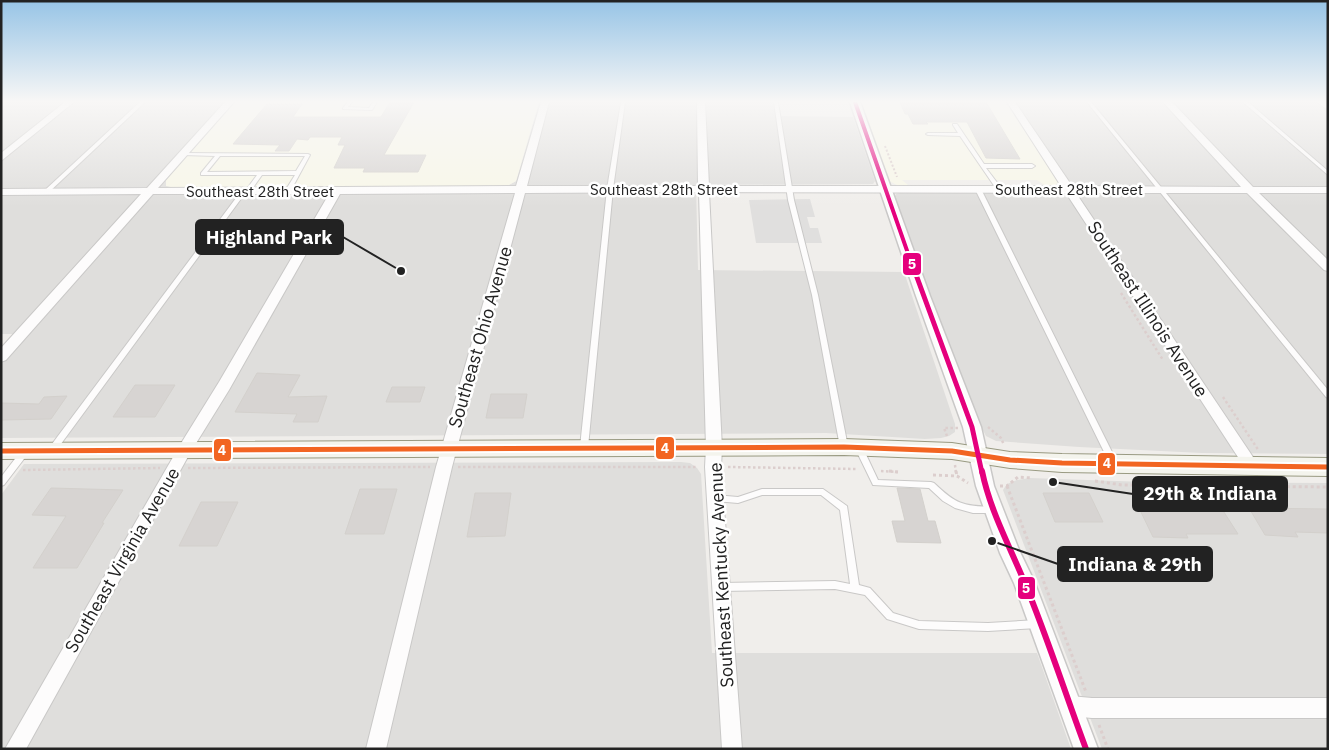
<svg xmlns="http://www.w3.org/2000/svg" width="1329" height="750" viewBox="0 0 1329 750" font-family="'IBM Plex Sans',sans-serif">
	<rect width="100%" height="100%" fill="#f0eeeb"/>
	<path fill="#dfdedc" d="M 1,102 L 235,102 L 166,180 L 166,185 L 171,187 L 507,186 L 516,181 L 539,102 L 774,102 L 776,116 L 853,117 L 875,181 L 873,184 L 696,185 L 698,270 L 904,272 L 955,424 L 955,432 L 949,436 L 941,438 L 925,439 L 826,433 L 1,438 L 1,365 L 27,334 L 1,334 Z
		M 1016,102 L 1328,102 L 1328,454 L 1202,453 L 1079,447 L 996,441 L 986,436 L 977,419 L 894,198 L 896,194 L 900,193 L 1077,193 Z
		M 681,462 L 690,463 L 697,468 L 701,474 L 712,653 L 1037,653 L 1071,749 L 1,749 L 1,495 L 24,464 Z
		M 1030,478 L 1146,482 L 1328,483 L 1328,749 L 1102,749 L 1003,490 L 1007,484 L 1017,480 Z"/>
	<path fill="#f8f7e8" d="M 235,102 L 539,102 L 516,181 L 507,186 L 171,187 L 166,186 L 166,180 Z
		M 861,102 L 1005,102 L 1058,182 L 1054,186 L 1046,186 L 1037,180 L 902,180 L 908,185 L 897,185 L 889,181 Z"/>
	<path fill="#e0dfde" d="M 810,199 L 815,217 L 807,217 L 810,228 L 818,228 L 822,243 L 756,243 L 749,200 Z"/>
	<path fill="#d7d4d2" stroke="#d3d0cc" d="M 390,102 L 414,102 L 384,155 L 426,155 L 418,172 L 363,172 L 365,168 L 334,168 L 345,145 L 338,145 L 342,137 L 310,137 L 308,140 L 297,139 L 289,151 L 275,151 L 280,145 L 233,144 L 267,104 L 302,104 L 293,117 L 381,117 Z
		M 900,102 L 986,102 L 1020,159 L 986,158 L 967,122 L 926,122 L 928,124 L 913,124 L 908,114 L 905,114 Z
		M 257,373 L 300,375 L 288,397 L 327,396 L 318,422 L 293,422 L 297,414 L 235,412 Z
		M 135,385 L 175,385 L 155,417 L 113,417 Z
		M 392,387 L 425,387 L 420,402 L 386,402 Z
		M 491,394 L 527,394 L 523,418 L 486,418 Z
		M 67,396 L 51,419 L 1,420 L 1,403 L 39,404 L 44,397 Z
		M 51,488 L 123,490 L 102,523 L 104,523 L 77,568 L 33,568 L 66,516 L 32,515 Z
		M 897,488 L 920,489 L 928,521 L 935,521 L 941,543 L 897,542 L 892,521 L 905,521 Z
		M 360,489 L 397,489 L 384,534 L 345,534 Z
		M 475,493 L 511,493 L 505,536 L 467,537 Z
		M 1043,493 L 1089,493 L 1103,522 L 1055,522 Z
		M 201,502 L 238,502 L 217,546 L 179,546 Z
		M 1139,508 L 1222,509 L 1238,534 L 1186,534 L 1188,538 L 1153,537 Z
		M 1249,508 L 1328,509 L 1328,533 L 1295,532 L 1298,537 L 1265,535 Z"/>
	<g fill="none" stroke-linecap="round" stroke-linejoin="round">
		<g stroke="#c9c8c7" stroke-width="2">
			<path id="service" d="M 140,102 L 145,102 L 48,193 L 44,193 L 44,191 Z
				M 348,102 L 352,102 L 348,107 L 369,108 L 373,102 L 377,102 L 372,110 L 370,110 L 343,109 L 343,108 Z
				M 621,102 L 625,102 L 613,189 L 588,447 L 587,449 L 584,450 L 581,449 L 580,447 L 607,189 Z
				M 774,102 L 778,102 L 794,200 L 818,295 L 848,447 L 847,449 L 844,450 L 841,449 L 840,447 L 812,295 L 788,200 Z
				M 1087,102 L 1091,102 L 1328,390 L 1328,398 L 1326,397 Z
				M 1243,102 L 1248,102 L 1328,171 L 1328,175 Z
				M 953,124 L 957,124 L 984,164 L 1032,164 L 1035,166 L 1032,168 L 986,168 L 1002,189 L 1001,190 L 997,190 L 960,136 L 928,135 L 926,134 L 928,133 L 958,133 L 953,125 Z
				M 181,153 L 308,154 L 310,155 L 290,192 L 286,192 L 285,191 L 295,175 L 262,175 L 250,192 L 246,192 L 55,452 L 52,453 L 49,452 L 48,450 L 49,448 L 242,190 L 246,190 L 257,175 L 201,175 L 201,173 L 215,156 L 183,155 L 181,154 ZM 220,156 L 305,156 L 296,171 L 207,172 Z
				M 978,187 L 981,189 L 1117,462 L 1116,464 L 1113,465 L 1110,464 L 1109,462 L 975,189 Z
				M 859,445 L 862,446 L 878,480 L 931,482 L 934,483 C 956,504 962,506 993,507 L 996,508 L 997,510 L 996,512 L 993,513 L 973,513 L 955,508 L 943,501 L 929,488 L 873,485 L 855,448 L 856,446 Z
				M 24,450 L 27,451 L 28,453 L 27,455 L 4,485 L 1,486 L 1,477 L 21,451 Z
				M 762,489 L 823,489 L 847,506 L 859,585 L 870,588 L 893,613 L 919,621 L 988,623 L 1038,620 L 1041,621 L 1043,624 L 1041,627 L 1038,628 L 988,631 L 919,629 L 887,619 L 865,595 L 835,589 L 722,591 L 719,590 L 718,587 L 719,584 L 722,583 L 835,581 L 850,584 L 840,510 L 821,495 L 762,495 L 738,503 L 715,501 L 712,500 L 711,498 L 712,496 L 715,495 L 738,497 Z"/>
		</g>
		<g stroke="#c9c8c7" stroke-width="2">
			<path id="minor" d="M 65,102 L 74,102 L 1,161 L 1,153 Z
				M 225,102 L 234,102 L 158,188 L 516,186 L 541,102 L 549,102 L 527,186 L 698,186 L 697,102 L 705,102 L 709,186 L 1061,186 L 1007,102 L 1015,102 L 1072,186 L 1241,187 L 1163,102 L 1172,102 L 1253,187 L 1328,187 L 1328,193 L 1259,193 L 1328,260 L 1328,271 L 1324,270 L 1247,193 L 1076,193 L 1257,463 L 1260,467 L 1257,471 L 1252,473 L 1247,471 L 1066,193 L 709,192 L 722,448 L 721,467 L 742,749 L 722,749 L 705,467 L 706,448 L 699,192 L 525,193 L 452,467 L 386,749 L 366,749 L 436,467 L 515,193 L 340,194 L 229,390 L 190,453 L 26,749 L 5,749 L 180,445 L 219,382 L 329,194 L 153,194 L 6,360 L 1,362 L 1,348 L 141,194 L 1,195 L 1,189 L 147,188 Z
				M 1317,102 L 1327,102 L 1328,110 Z
				M 1070,696 L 1092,698 L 1328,698 L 1328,718 L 1092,718 L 1070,716 L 1063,713 L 1060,706 L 1063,699 Z"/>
		</g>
		<g stroke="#c9c8c7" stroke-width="3">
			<path id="tertiary" d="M 850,102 L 860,102 L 930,296 L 981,427 L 994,486 L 1019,550 L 1034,581 L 1098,749 L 1074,749 L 1014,583 L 1000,553 L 976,486 L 963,427 L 916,296 Z"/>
		</g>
		<g stroke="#999a82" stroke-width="2">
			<path id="secondary" d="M 844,439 L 952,443 L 1010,452 L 1062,454 L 1328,458 L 1328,476 L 1062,472 L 1010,468 L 952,459 L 844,455 L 1,459 L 1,443 Z"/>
		</g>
		<path stroke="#dccecd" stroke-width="2" stroke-dasharray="2 2" stroke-linecap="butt" d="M 885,146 L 897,177"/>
		<path stroke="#dccecd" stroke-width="2.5" stroke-dasharray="2.5 2.5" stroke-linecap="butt" d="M 1121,293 L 1163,360
			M 1223,397 L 1259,451
			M 988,427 L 1001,438 L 1004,445
			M 947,436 L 944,428 L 958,428
			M 955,465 L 956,473
			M 458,467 L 698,467
			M 728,467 L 858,469
			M 188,468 L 430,467
			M 23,470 L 160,468
			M 881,471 L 898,472"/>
		<path stroke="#dccecd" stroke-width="3" stroke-dasharray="3 3" stroke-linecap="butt" d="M 889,471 L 898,472
			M 956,471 L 957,476
			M 933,475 L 957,476 L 968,483
			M 1095,481 L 1122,485 L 1328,487
			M 1000,486 L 1007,486 L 1018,477 L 1032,478
			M 1007,486 L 1086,692
			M 1099,725 L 1108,749"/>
		<use href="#service" fill="#fdfcfc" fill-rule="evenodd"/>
		<use href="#minor" fill="#fdfcfc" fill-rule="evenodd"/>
		<use href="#tertiary" fill="#fdfcfc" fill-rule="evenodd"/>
		<use href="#secondary" fill="#f4f4ed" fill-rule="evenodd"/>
		<g stroke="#fff" stroke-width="9">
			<path id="bus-1" d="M 1,451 L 844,447 L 952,451 L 1010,460 L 1062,463 L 1328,467"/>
		</g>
		<g stroke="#fff" stroke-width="6">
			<path id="bus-2-far2" d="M 855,102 L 911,262"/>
		</g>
		<g stroke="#fff" stroke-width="9">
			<path id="bus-2-far1" d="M 911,261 L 972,427 L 982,473"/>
		</g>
		<g stroke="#fff" stroke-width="10">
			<path id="bus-2" d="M 982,471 C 990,510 1009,545 1024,581 C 1047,636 1065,693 1086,749"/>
		</g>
		<use href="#bus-1" stroke="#f26522" stroke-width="5"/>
		<use href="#bus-2-far2" stroke="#e5007d" stroke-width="4"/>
		<use href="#bus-2-far1" stroke="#e5007d" stroke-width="5"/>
		<use href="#bus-2" stroke="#e5007d" stroke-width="6"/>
	</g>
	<linearGradient id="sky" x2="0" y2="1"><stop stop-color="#97c4e6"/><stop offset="0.49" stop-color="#f8f7f6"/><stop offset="1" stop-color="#f8f7f6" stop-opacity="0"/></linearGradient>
	<rect width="1329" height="207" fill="url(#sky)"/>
	<g text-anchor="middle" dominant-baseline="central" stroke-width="5" stroke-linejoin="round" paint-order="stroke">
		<g font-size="15" fill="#222" stroke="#fff">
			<text x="664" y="189">Southeast 28th Street</text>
			<text x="1069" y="189">Southeast 28th Street</text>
			<text x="260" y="191">Southeast 28th Street</text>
		</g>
		<g font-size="18" fill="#222" stroke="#fff">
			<text transform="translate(1148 309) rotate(57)">Southeast Illinois Avenue</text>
			<text transform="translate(480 337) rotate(-74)">Southeast Ohio Avenue</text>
			<text transform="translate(122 560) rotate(-60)">Southeast Virginia Avenue</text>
			<text transform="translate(721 575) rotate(-93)">Southeast Kentucky Avenue</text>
		</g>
	</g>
	<path fill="none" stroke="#222" stroke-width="2" d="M401 271L343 237M1053 482L1133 494M992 541L1058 564"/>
	<g fill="#222" stroke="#fff" stroke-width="2">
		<circle cx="401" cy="271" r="5"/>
		<circle cx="1053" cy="482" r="5"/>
		<circle cx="992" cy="541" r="5"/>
	</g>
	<g fill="#222" stroke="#222" stroke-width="2">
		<rect x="196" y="220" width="147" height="34" rx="5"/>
		<rect x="1133" y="477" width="154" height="34" rx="5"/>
		<rect x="1058" y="547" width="154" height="34" rx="5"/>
	</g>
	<g font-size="19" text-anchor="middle" font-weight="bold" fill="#fff">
		<text x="269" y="244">Highland Park</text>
		<text x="1210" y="500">29th &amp; Indiana</text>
		<text x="1135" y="571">Indiana &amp; 29th</text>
	</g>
	<g stroke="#fff" stroke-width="2">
		<rect x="902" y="252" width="20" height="24" rx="5" fill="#e5007d"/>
		<rect x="655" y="436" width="20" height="24" rx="5" fill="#f26522"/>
		<rect x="213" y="438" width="19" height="24" rx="5" fill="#f26522"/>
		<rect x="1097" y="452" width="19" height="24" rx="5" fill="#f26522"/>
		<rect x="1017" y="576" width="19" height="24" rx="5" fill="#e5007d"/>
	</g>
	<g font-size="14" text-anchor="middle" font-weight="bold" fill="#fff">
		<text x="912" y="269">5</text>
		<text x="665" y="453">4</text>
		<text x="222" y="455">4</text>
		<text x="1107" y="468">4</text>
		<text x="1026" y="593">5</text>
	</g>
	<rect width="1329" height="750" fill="none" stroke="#222222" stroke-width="5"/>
</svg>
